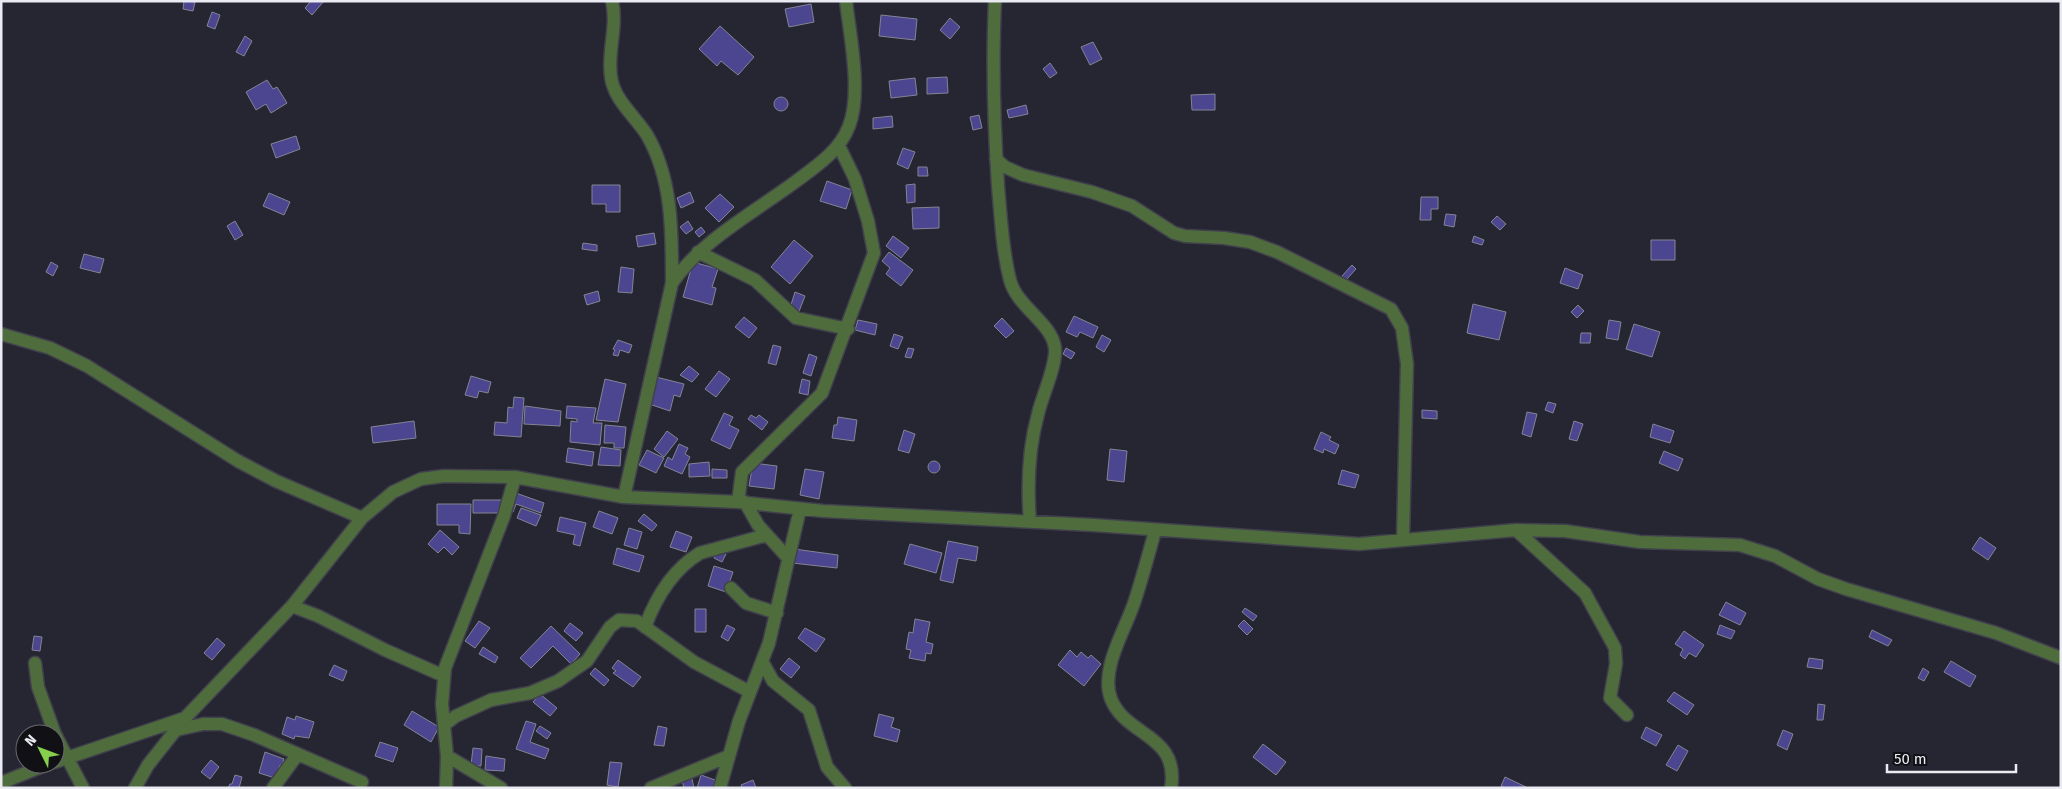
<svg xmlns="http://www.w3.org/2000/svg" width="2062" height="789" viewBox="0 0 2062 789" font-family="'Fira Sans',sans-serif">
	<rect width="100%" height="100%" fill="#262633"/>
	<path fill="#4c4590" stroke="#838494" d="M 184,1 L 195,2 L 193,11 L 183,9 Z
		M 311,1 L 324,1 L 312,15 L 305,8 Z
		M 811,4 L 814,22 L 789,27 L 785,9 Z
		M 212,12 L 220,15 L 215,29 L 207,26 Z
		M 881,15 L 917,19 L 915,40 L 879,36 Z
		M 950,18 L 960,27 L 950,39 L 940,30 Z
		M 720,26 L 754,57 L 738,75 L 721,61 L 717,66 L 699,49 Z
		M 245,36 L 252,41 L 244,56 L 236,52 Z
		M 1093,42 L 1102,59 L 1090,65 L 1081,47 Z
		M 1050,63 L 1057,73 L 1050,78 L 1043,69 Z
		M 947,77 L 948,93 L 927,94 L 927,78 Z
		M 915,78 L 917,95 L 891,98 L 889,81 Z
		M 267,80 L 273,89 L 277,87 L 287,103 L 271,113 L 266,104 L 256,110 L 246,92 Z
		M 1215,94 L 1215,110 L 1192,110 L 1191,95 Z
		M774 104a7 7 0 1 1 14 0a7 7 0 1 1-14 0Z
		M 1026,105 L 1028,114 L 1009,118 L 1007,110 Z
		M 979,115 L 982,128 L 973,130 L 970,117 Z
		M 892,116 L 893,127 L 873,129 L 873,118 Z
		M 296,136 L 300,149 L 276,158 L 271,144 Z
		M 903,148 L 915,152 L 908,169 L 897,164 Z
		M 918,167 L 927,167 L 928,176 L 918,176 Z
		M 827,181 L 852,190 L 846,209 L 820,201 Z
		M 915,184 L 915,202 L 907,203 L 906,185 Z
		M 592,185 L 620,185 L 620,212 L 606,212 L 606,204 L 592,204 Z
		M 690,192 L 694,202 L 681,208 L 677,198 Z
		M 269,193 L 290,202 L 284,215 L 263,206 Z
		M 720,194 L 734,207 L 719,222 L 705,208 Z
		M 1421,197 L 1438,197 L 1438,209 L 1431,209 L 1431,220 L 1420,220 Z
		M 939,207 L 939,228 L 913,229 L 912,208 Z
		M 1446,214 L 1456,215 L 1454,227 L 1444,225 Z
		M 1497,216 L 1506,224 L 1500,230 L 1491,222 Z
		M 235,221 L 243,235 L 235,240 L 227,226 Z
		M 688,221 L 693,229 L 686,234 L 680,227 Z
		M 701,227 L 705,232 L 699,237 L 695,232 Z
		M 654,233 L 656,244 L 638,247 L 636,236 Z
		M 893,236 L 909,248 L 901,258 L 886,246 Z
		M 1474,236 L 1484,240 L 1482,245 L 1472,242 Z
		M 794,240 L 813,256 L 790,284 L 771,267 Z
		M 1651,240 L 1675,240 L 1675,260 L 1651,260 Z
		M 583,243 L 597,245 L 597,251 L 582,249 Z
		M 889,252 L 913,270 L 901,286 L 886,274 L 890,268 L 882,261 Z
		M 84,254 L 104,259 L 100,273 L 80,268 Z
		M 51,262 L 58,266 L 53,276 L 46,272 Z
		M 693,262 L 718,269 L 712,287 L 716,288 L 712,305 L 683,297 Z
		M 1352,265 L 1356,269 L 1346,280 L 1342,276 Z
		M 621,267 L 634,269 L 632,293 L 618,292 Z
		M 1565,268 L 1583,275 L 1578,289 L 1560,283 Z
		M 598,291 L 600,301 L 587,305 L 584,295 Z
		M 795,292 L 805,296 L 798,314 L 789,311 Z
		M 1473,304 L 1506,312 L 1499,340 L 1467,333 Z
		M 1578,305 L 1584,311 L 1577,318 L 1571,312 Z
		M 1074,316 L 1098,327 L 1093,338 L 1080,332 L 1077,337 L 1066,332 Z
		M 744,317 L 757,328 L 749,338 L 735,327 Z
		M 1002,318 L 1014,331 L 1006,338 L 994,326 Z
		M 858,320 L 877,324 L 875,335 L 855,330 Z
		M 1609,320 L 1621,322 L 1618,340 L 1606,338 Z
		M 1634,324 L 1660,332 L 1652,357 L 1626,349 Z
		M 1581,333 L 1591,333 L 1590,343 L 1580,343 Z
		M 894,334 L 903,337 L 898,349 L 890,346 Z
		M 1102,335 L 1111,340 L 1104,352 L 1096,347 Z
		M 618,340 L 632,345 L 629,353 L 620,350 L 618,356 L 613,355 L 615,350 L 613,349 Z
		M 773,345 L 781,347 L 776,365 L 768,363 Z
		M 908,348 L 914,349 L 911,358 L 905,357 Z
		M 1066,348 L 1075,353 L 1071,359 L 1063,354 Z
		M 809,354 L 817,357 L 811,376 L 803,373 Z
		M 689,366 L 699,374 L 692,382 L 680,375 Z
		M 719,371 L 730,379 L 716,397 L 705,389 Z
		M 471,376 L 491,382 L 488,393 L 479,391 L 477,398 L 465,395 Z
		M 656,377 L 684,384 L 680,397 L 674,395 L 670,411 L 649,404 Z
		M 605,379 L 626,384 L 618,422 L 596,420 Z
		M 802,379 L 810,381 L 808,395 L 799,393 Z
		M 514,397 L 524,398 L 521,437 L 494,435 L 495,422 L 507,423 L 508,407 L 513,408 Z
		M 1548,402 L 1556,404 L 1553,413 L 1545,410 Z
		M 525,406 L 561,411 L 560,426 L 524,424 Z
		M 567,406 L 596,408 L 593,423 L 602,423 L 600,445 L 570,442 L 571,421 L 577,422 L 577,419 L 566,418 Z
		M 1422,410 L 1437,411 L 1437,419 L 1422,418 Z
		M 1527,412 L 1537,414 L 1531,437 L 1522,434 Z
		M 724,413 L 733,417 L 729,425 L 739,430 L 730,449 L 711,440 Z
		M 751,415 L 756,418 L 759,415 L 768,422 L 762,430 L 748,419 Z
		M 838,417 L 857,420 L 854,441 L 832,438 L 834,425 L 837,425 Z
		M 414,421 L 416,438 L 373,443 L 371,427 Z
		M 1574,421 L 1583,424 L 1577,441 L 1569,439 Z
		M 1653,424 L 1674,431 L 1670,443 L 1650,437 Z
		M 605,425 L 626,427 L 624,448 L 614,448 L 614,443 L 604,443 Z
		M 904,430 L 915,434 L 909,453 L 898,450 Z
		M 667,431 L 678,439 L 664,457 L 654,449 Z
		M 1321,432 L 1331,437 L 1329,440 L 1339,445 L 1335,454 L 1324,449 L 1323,453 L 1314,449 Z
		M 679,444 L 688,448 L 685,454 L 690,457 L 682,474 L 664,466 L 668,457 L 672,460 Z
		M 601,447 L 621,450 L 620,466 L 598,465 Z
		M 568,448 L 594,452 L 592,466 L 566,462 Z
		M 1110,449 L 1127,451 L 1124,482 L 1107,480 Z
		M 647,450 L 664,458 L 656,473 L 639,465 Z
		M 1664,451 L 1683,459 L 1678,471 L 1659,463 Z
		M928 467a6 6 0 1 1 12 0a6 6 0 1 1-12 0Z
		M 709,462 L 710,476 L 689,477 L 689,464 Z
		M 753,463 L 777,466 L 774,489 L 749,486 Z
		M 712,469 L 727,470 L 727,478 L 712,478 Z
		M 805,469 L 824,472 L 819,499 L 800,495 Z
		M 1342,470 L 1359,475 L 1355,488 L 1338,484 Z
		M 513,492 L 544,503 L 541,513 L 516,504 L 513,512 L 507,510 Z
		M 473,500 L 504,500 L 504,513 L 473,513 Z
		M 437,504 L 471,504 L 470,534 L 459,533 L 459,525 L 437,525 Z
		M 521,508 L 541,515 L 536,526 L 517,518 Z
		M 599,511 L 618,518 L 612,534 L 593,527 Z
		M 644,514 L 657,525 L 652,531 L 638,521 Z
		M 560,517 L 586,523 L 580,546 L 573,544 L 575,535 L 557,531 Z
		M 629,528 L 642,532 L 637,549 L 624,545 Z
		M 440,530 L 459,547 L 452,555 L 444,547 L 438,553 L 428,544 Z
		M 676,531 L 692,537 L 686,552 L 670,547 Z
		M 1980,537 L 1996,548 L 1988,560 L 1972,549 Z
		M 948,541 L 978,547 L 976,561 L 958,558 L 953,583 L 940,580 Z
		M 910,544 L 942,553 L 936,573 L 904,564 Z
		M 617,548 L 644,556 L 639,572 L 613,564 Z
		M 794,549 L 838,555 L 837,568 L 792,563 Z
		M 717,550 L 726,554 L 722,562 L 714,558 Z
		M 714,566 L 733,572 L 726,592 L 708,586 Z
		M 1726,602 L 1746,613 L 1740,625 L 1719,615 Z
		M 1245,608 L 1257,616 L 1253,621 L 1242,612 Z
		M 695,609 L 706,609 L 706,632 L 695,632 Z
		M 915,619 L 930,622 L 926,642 L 933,644 L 931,654 L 926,653 L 925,661 L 909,658 L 911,650 L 906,649 L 909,632 L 913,633 Z
		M 1244,620 L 1253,629 L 1247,635 L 1238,626 Z
		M 479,621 L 490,628 L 475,648 L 465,641 Z
		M 570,623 L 583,633 L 576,641 L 564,631 Z
		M 727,625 L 735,629 L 728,641 L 721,637 Z
		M 1720,625 L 1735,631 L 1731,639 L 1717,634 Z
		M 551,626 L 580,654 L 571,664 L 553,646 L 531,668 L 520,658 Z
		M 805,628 L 825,639 L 816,652 L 798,638 Z
		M 1872,630 L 1892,640 L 1888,646 L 1869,637 Z
		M 1684,631 L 1704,645 L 1696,657 L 1689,653 L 1685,659 L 1680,655 L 1683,649 L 1675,644 Z
		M 34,636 L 42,637 L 40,651 L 32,650 Z
		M 217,638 L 225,645 L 212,660 L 204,653 Z
		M 483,647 L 498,657 L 495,663 L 479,654 Z
		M 1070,650 L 1077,657 L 1081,652 L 1088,658 L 1091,655 L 1101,664 L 1084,686 L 1058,665 Z
		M 789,658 L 800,667 L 791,678 L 780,669 Z
		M 1809,658 L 1823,660 L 1822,669 L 1807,667 Z
		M 618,660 L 641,677 L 633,687 L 613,673 L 616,671 L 612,668 Z
		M 1951,661 L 1976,676 L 1970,687 L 1944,672 Z
		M 334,665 L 347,671 L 343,681 L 329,675 Z
		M 595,668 L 609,680 L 604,686 L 590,674 Z
		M 1923,668 L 1929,672 L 1924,681 L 1918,678 Z
		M 1674,692 L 1694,705 L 1687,715 L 1667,701 Z
		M 540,694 L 557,708 L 550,716 L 533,702 Z
		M 1818,704 L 1825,705 L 1823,720 L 1817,720 Z
		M 412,711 L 439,727 L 431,742 L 404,725 Z
		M 879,714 L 894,718 L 891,727 L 900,730 L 897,742 L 874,736 Z
		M 296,716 L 314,722 L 309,738 L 295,736 L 294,739 L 282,734 L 287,717 L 295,720 Z
		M 526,721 L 536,724 L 530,742 L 549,749 L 545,759 L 516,749 Z
		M 540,726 L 551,733 L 547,739 L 536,731 Z
		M 658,726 L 667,728 L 664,746 L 654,745 Z
		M 1646,727 L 1662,735 L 1656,746 L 1641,738 Z
		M 1783,730 L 1793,734 L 1787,750 L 1777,745 Z
		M 380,742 L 398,748 L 393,762 L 375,756 Z
		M 1263,744 L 1286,762 L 1276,775 L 1253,757 Z
		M 1678,745 L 1688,751 L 1677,771 L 1666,765 Z
		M 473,748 L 482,749 L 481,766 L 471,765 Z
		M 265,752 L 284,759 L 282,765 L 280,765 L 275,778 L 259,773 Z
		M 486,756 L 505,759 L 504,771 L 485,770 Z
		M 211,760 L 219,767 L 210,779 L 201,772 Z
		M 610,762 L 622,763 L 618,787 L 607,785 Z
		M 235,775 L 242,777 L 239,788 L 228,788 L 230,784 L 232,784 Z
		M 701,775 L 715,780 L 713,788 L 697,788 Z
		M 1505,777 L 1526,787 L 1505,788 L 1501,786 Z
		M 692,779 L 694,788 L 684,788 L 682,781 Z
		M 753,780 L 756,788 L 742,788 L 741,785 Z"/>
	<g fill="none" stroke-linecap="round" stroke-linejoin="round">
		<g stroke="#41414e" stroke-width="15">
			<path id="street" d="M 612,1 C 618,26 607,52 611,77 C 614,100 635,116 647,135 C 673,180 672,233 672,283
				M 995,1 C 992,63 994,125 998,186 C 1001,217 1002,249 1010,280 C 1017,307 1052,323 1055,348 C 1057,365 1042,396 1038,414 C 1028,450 1027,485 1030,522
				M 996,159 L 1005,167 L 1023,175 L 1092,192 L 1132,206 L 1174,233 L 1185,236 L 1224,238 L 1250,242 L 1277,252 L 1391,309 L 1402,328 L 1407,364 L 1403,539
				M 698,252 L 755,280 L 796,318 L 848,329
				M 1,334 L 50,348 L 87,366 L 238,461 L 276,481 L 362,518
				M 624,497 L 672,283 C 702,240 753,213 795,182 C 815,167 840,151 849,126 C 862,93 850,36 846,1
				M 738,502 L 742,472 L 822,393 L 874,253 L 868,221 L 855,179 L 839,146
				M 745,502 L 758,525 L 788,558
				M 1516,530 L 1585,593 L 1615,648 L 1616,664 L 1610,698 L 1627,715
				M 1155,531 C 1149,553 1143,575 1136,597 C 1128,626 1099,668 1111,699 C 1126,737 1180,734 1171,788
				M 731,588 L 746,603 L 777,613
				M 292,606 L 318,616 L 385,650 L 444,676
				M 645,627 C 656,597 672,570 700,553 L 767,535
				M 35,663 L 38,687 L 55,734
				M 763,663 L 773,681 L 809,710 L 827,767 L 845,788
				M 444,725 L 456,716 L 491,700 L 530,693 L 558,681 L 587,661 L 610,627 L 619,620 L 637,621 L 694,662 L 750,692
				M 176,730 L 203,724 L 222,724 L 254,735 L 362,782
				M 55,734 L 83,788
				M 447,756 L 501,788
				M 55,762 L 185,718
				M 1,783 L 48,764
				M 135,788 L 148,765 L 186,717 L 292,606 L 362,518 L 393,492 L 421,479 L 444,476 L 515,477 L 624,497 L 738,502 L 823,511 L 1093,525 L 1359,544 L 1516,530 L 1565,531 L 1640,542 L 1740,545 L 1775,556 L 1818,579 L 1846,589 L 1996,633 L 2061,658
				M 273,788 L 298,754
				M 446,788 L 447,756 L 442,704 L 445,668 L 504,516 L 515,477
				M 651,788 L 729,756
				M 720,788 L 739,721 L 769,643 L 800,509"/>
		</g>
		<use href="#street" stroke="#4f6d3c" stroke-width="12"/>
	</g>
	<rect width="2062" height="789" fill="none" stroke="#eaeaf3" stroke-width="5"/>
	<g transform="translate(40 749) rotate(312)"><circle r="24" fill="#101015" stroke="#67676e"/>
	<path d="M0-4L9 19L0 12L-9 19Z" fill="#85cf4d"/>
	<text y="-8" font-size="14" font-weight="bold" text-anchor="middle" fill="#eaeaf3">N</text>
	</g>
	<path d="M1887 764v8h129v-8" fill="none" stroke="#eaeaf3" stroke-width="2.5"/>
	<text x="1894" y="764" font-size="15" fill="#eaeaf3" stroke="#101015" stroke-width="4" paint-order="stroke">50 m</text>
</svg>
